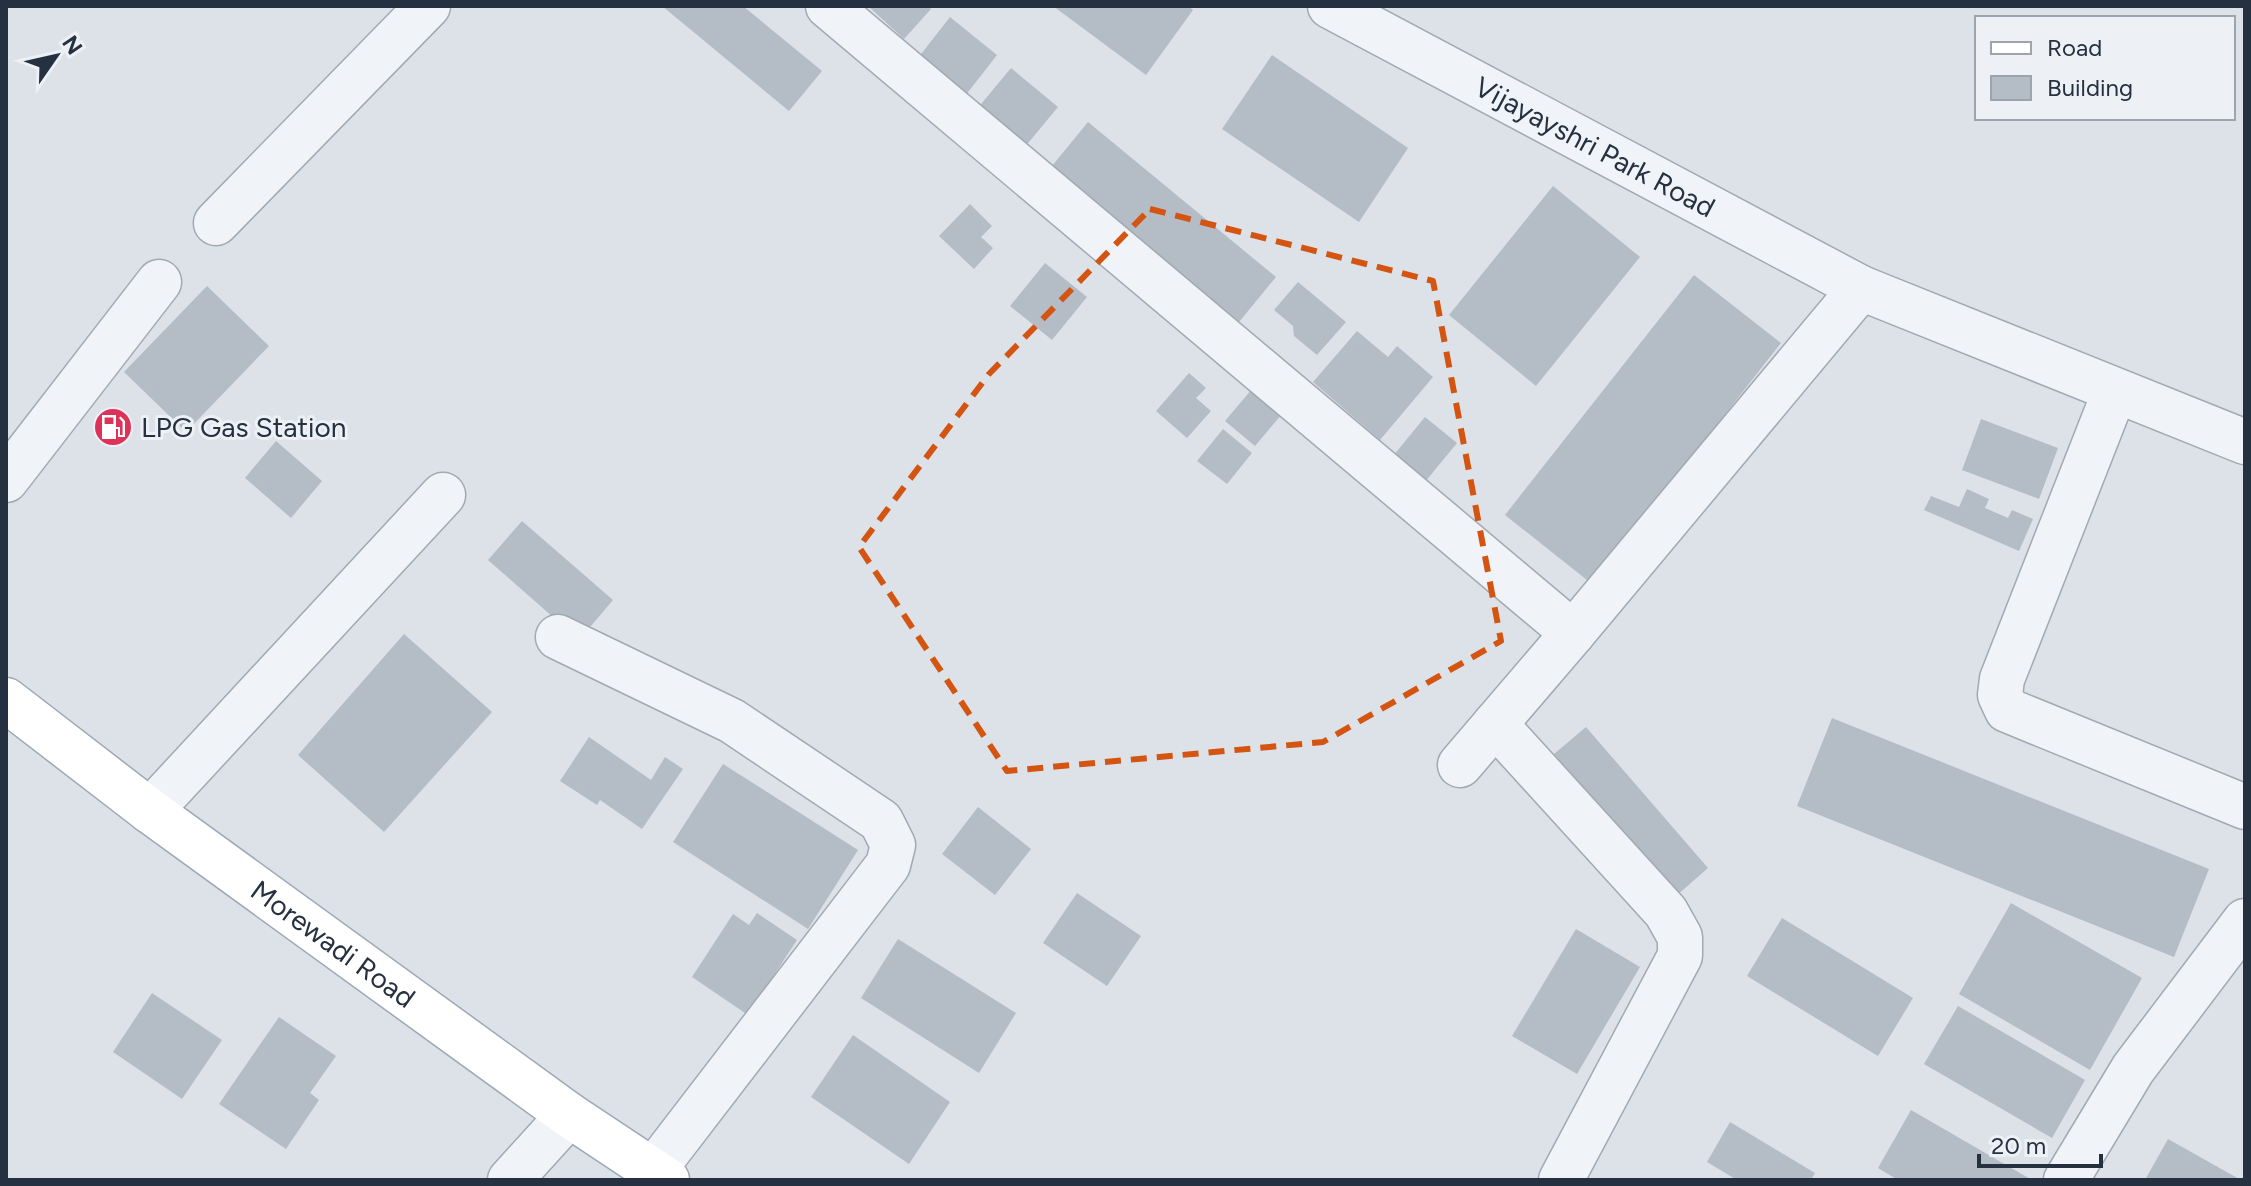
<svg xmlns="http://www.w3.org/2000/svg" width="2251" height="1186" viewBox="0 0 2251 1186" font-family="Figtree,sans-serif">
	<rect width="100%" height="100%" fill="#dde2e9"/>
	<path fill="#b4bcc6" d="M 662,6 L 743,6 L 822,71 L 789,111 Z
		M 868,6 L 928,6 L 931,9 L 904,39 Z
		M 1053,6 L 1188,6 L 1193,10 L 1146,75 Z
		M 950,17 L 997,55 L 965,96 L 918,58 Z
		M 1272,55 L 1408,148 L 1359,222 L 1222,129 Z
		M 1011,68 L 1058,107 L 1024,148 L 977,109 Z
		M 1088,122 L 1276,277 L 1230,333 L 1043,177 Z
		M 1553,186 L 1640,257 L 1536,386 L 1449,315 Z
		M 970,204 L 992,226 L 981,237 L 993,248 L 974,269 L 939,236 Z
		M 1045,263 L 1087,297 L 1052,340 L 1010,306 Z
		M 1694,275 L 1781,343 L 1592,584 L 1505,515 Z
		M 1298,282 L 1346,322 L 1317,355 L 1294,336 L 1293,326 L 1274,310 Z
		M 207,286 L 269,346 L 186,432 L 124,372 Z
		M 1357,331 L 1388,357 L 1397,346 L 1433,377 L 1380,440 L 1313,382 Z
		M 1189,373 L 1206,388 L 1196,398 L 1211,411 L 1187,438 L 1156,411 Z
		M 1252,389 L 1282,414 L 1255,446 L 1225,421 Z
		M 1425,417 L 1457,443 L 1425,482 L 1393,456 Z
		M 1981,419 L 2058,448 L 2039,499 L 1962,470 Z
		M 1223,429 L 1252,453 L 1227,484 L 1197,461 Z
		M 276,441 L 322,481 L 291,518 L 245,478 Z
		M 1967,489 L 1989,499 L 1985,508 L 2008,518 L 2012,510 L 2033,519 L 2019,551 L 1924,510 L 1931,496 L 1959,507 Z
		M 522,521 L 613,600 L 579,640 L 488,560 Z
		M 404,634 L 492,712 L 384,832 L 298,755 Z
		M 1832,718 L 2209,869 L 2174,957 L 1797,806 Z
		M 1586,727 L 1708,868 L 1676,896 L 1554,754 Z
		M 589,737 L 651,780 L 665,757 L 683,769 L 642,829 L 600,800 L 597,805 L 560,781 Z
		M 723,764 L 858,850 L 808,929 L 673,842 Z
		M 978,807 L 1031,849 L 995,895 L 942,854 Z
		M 1077,893 L 1141,936 L 1107,986 L 1043,943 Z
		M 2011,903 L 2142,978 L 2090,1070 L 1959,994 Z
		M 757,913 L 797,940 L 748,1015 L 692,977 L 733,914 L 749,925 Z
		M 1782,918 L 1913,998 L 1878,1056 L 1747,976 Z
		M 1576,929 L 1640,967 L 1577,1074 L 1512,1036 Z
		M 898,939 L 1016,1013 L 979,1073 L 861,998 Z
		M 152,993 L 222,1040 L 182,1099 L 113,1052 Z
		M 1958,1006 L 2085,1080 L 2052,1138 L 1924,1064 Z
		M 279,1017 L 336,1056 L 310,1093 L 319,1100 L 286,1149 L 219,1104 Z
		M 853,1035 L 950,1102 L 909,1164 L 811,1097 Z
		M 1911,1110 L 2032,1180 L 1898,1180 L 1878,1168 Z
		M 1730,1122 L 1815,1173 L 1811,1180 L 1737,1180 L 1707,1162 Z
		M 2168,1139 L 2241,1180 L 2145,1180 Z"/>
	<g fill="none" stroke-linecap="round" stroke-linejoin="round">
		<g stroke="#a2a9b3" stroke-width="47">
			<g id="minor">
				<path d="M 828,6 L 1573,633 L 1861,288 L 2245,442"/>
				<path id="s1" d="M 1330,6 L 1861,288"/>
				<path d="M 216,223 L 428,6"/>
				<path d="M 2115,391 L 2002,679 L 2000,695 L 2007,710 L 2245,807"/>
				<path d="M 6,480 L 159,282"/>
				<path d="M 558,637 L 732,721 L 881,821 L 893,845 L 888,865 L 653,1171"/>
				<path d="M 1495,724 L 1666,912 L 1680,937 L 1680,956 L 1561,1180"/>
				<path d="M 1460,765 L 1573,633"/>
				<path d="M 150,811 L 443,495"/>
				<path d="M 510,1180 L 569,1115"/>
				<path d="M 2066,1180 L 2133,1069 L 2245,921"/>
			</g>
		</g>
		<g stroke="#9ba8b6" stroke-width="47">
			<g id="major">
				<path id="s2" d="M 6,700 L 150,811 L 569,1115 L 667,1180"/>
			</g>
		</g>
		<use href="#minor" stroke="#f0f3f7" stroke-width="44"/>
		<use href="#major" stroke="#fff" stroke-width="44"/>
	</g>
	<path fill="none" stroke="#d45511" stroke-width="6" stroke-dasharray="16 10" stroke-linejoin="round" d="M 1150,209 L 1433,281 L 1501,641 L 1323,742 L 1007,771 L 859,547 L 989,374 Z"/>
	<defs>
		<g id="fuel-disc" transform="scale(2)"><circle r="9.5" fill="#dd3359" stroke="#edf1f6"/><path d="M-5.5-6h7V0h2V4h1.3V-2.5L3-4.5l.8-.8L6-3V5H2.5V1h-1V6h-7ZM-4.2-4.7v3.2H.2V-4.7Z" fill="#fff"/></g>
	</defs>
	<g fill-rule="evenodd">
		<use href="#fuel-disc" x="113" y="427"/>
	</g>
	<g text-anchor="middle" dominant-baseline="central" stroke-width="6" stroke-linejoin="round" paint-order="stroke">
		<g font-size="28" fill="#253141" stroke="#edf1f6">
			<text stroke="none"><textPath href="#s1" startOffset="300">Vijayayshri Park Road</textPath></text>
			<text stroke="none"><textPath href="#s2" startOffset="408">Morewadi Road</textPath></text>
		</g>
		<g font-size="28" fill="#253141" stroke="#edf1f6" text-anchor="start">
			<text x="141" y="427">LPG Gas Station</text>
		</g>
	</g>
	<rect width="2251" height="1186" fill="none" stroke="#253141" stroke-width="16"/>
	<rect x="1975" y="16" width="260" height="104" fill="#edf1f6" stroke="#9da4ae" stroke-width="2"/>
	<rect x="1991" y="42" width="40" height="12" fill="#ffffff" stroke="#9da4ae" stroke-width="2"/>
	<text x="2047" y="56" font-size="24" fill="#253141">Road</text>
	<rect x="1991" y="76" width="40" height="24" fill="#b4bcc6" stroke="#9da4ae" stroke-width="2"/>
	<text x="2047" y="96" font-size="24" fill="#253141">Building</text>
	<g transform="translate(56 56) rotate(56)" stroke="#edf1f6" stroke-width="6" paint-order="stroke">
	<path d="M0-6L14 30L0 20L-14 30Z" fill="#253141"/>
	<text y="-12" font-size="22" font-weight="bold" text-anchor="middle" fill="#253141">N</text>
	</g>
	<path d="M1979 1154v12h122v-12" fill="none" stroke="#253141" stroke-width="4"/>
	<text x="1991" y="1154" font-size="24" fill="#253141" stroke="#edf1f6" stroke-width="6" paint-order="stroke">20 m</text>
</svg>
